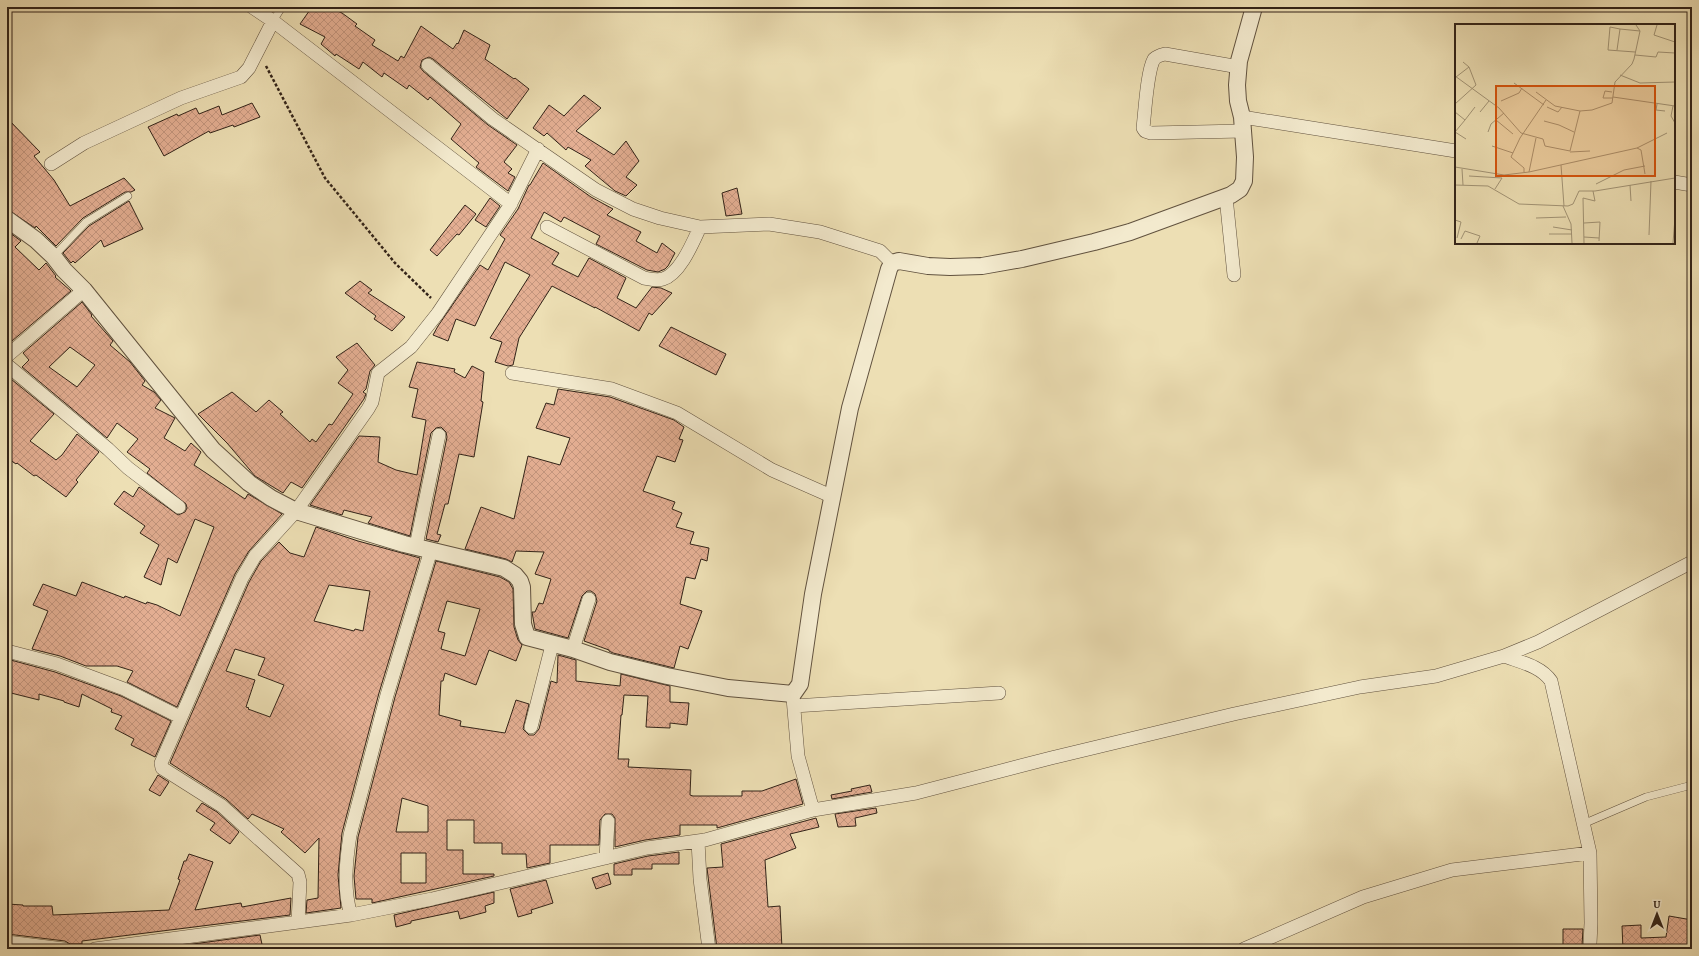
<svg xmlns="http://www.w3.org/2000/svg" width="1699" height="956" viewBox="0 0 1699 956" font-family="'Gentium Book Plus',serif">
	<defs>
		<pattern id="building-cross-hatch" width="8" height="8" patternUnits="userSpaceOnUse"><rect width="8" height="8" fill="#e3ae92"/><path d="M0 0l8 8M0 8l8-8" fill="none" stroke="#c3957d"/></pattern>
	</defs>
	<rect width="100%" height="100%" fill="#eddfb4"/>
	<filter id="stains"><feTurbulence type="fractalNoise" baseFrequency=".005" numOctaves="4"/><feColorMatrix values="0 0 0 0 .2 0 0 0 0 .09 0 0 0 0 .02 0 0 0 .5 -.17"/></filter>
	<radialGradient id="worn" r=".72"><stop offset=".6" stop-color="#630" stop-opacity="0"/><stop offset="1" stop-color="#630" stop-opacity=".3"/></radialGradient>
	<path fill="url(#building-cross-hatch)" stroke="#322318" fill-rule="evenodd" d="M 312,7 L 330,7 L 342,13 L 357,24 L 355,26 L 375,40 L 372,45 L 398,61 L 401,56 L 404,58 L 421,26 L 453,49 L 457,43 L 458,44 L 464,30 L 490,45 L 485,59 L 514,79 L 515,78 L 529,89 L 507,119 L 433,59 L 429,57 L 422,60 L 420,67 L 423,71 L 488,125 L 517,145 L 504,162 L 512,169 L 508,173 L 515,177 L 508,191 L 476,167 L 479,163 L 451,139 L 461,124 L 430,97 L 428,100 L 409,85 L 407,89 L 384,73 L 382,77 L 363,62 L 359,69 L 336,54 L 335,56 L 321,44 L 325,37 L 300,24 Z
		M 584,95 L 601,108 L 576,131 L 614,155 L 626,141 L 639,161 L 626,177 L 637,185 L 626,196 L 615,191 L 585,166 L 591,160 L 568,147 L 566,150 L 547,133 L 544,136 L 533,128 L 549,105 L 564,116 Z
		M 252,103 L 260,117 L 234,127 L 233,125 L 210,133 L 209,131 L 164,156 L 148,127 L 177,114 L 178,116 L 196,108 L 199,114 L 219,106 L 222,115 Z
		M 7,118 L 40,152 L 34,156 L 54,180 L 70,206 L 124,178 L 135,190 L 131,192 L 125,192 L 83,218 L 56,246 L 36,226 L 35,228 L 7,209 Z
		M 543,163 L 591,197 L 613,209 L 607,215 L 641,232 L 636,241 L 657,253 L 662,243 L 675,253 L 668,266 L 665,269 L 658,272 L 647,270 L 596,244 L 600,236 L 564,217 L 561,222 L 544,212 L 531,238 L 559,253 L 552,264 L 578,277 L 589,258 L 626,278 L 617,298 L 636,308 L 652,287 L 661,288 L 672,293 L 652,315 L 649,313 L 639,331 L 595,307 L 595,308 L 552,286 L 519,338 L 513,365 L 508,366 L 495,362 L 502,342 L 490,338 L 530,275 L 505,262 L 475,326 L 456,319 L 448,341 L 433,335 L 438,326 L 480,265 L 488,270 L 505,239 L 500,235 L 518,209 L 529,185 L 530,185 Z
		M 737,188 L 742,214 L 726,216 L 722,193 Z
		M 490,198 L 500,206 L 486,227 L 475,220 Z
		M 129,201 L 143,229 L 104,247 L 101,240 L 75,263 L 73,261 L 71,263 L 63,253 L 89,226 Z
		M 465,205 L 476,214 L 459,235 L 457,234 L 437,256 L 430,250 Z
		M 10,233 L 21,241 L 15,247 L 39,270 L 46,263 L 56,276 L 55,277 L 71,291 L 12,341 L 7,335 L 7,236 Z
		M 360,281 L 372,290 L 368,293 L 405,317 L 392,331 L 374,319 L 376,316 L 345,293 Z
		M 82,302 L 92,315 L 91,316 L 113,341 L 110,345 L 130,362 L 145,381 L 142,385 L 154,392 L 161,400 L 155,408 L 175,418 L 164,438 L 185,451 L 191,443 L 201,452 L 194,465 L 245,499 L 248,494 L 282,514 L 249,551 L 235,574 L 177,707 L 127,682 L 133,671 L 117,666 L 86,666 L 60,656 L 32,649 L 48,611 L 33,605 L 43,584 L 76,596 L 82,582 L 124,598 L 125,596 L 146,604 L 147,602 L 157,605 L 180,616 L 214,527 L 195,519 L 177,563 L 168,558 L 161,585 L 144,577 L 159,545 L 140,533 L 145,526 L 114,504 L 124,491 L 133,497 L 139,487 L 178,515 L 185,512 L 187,508 L 186,504 L 147,473 L 150,469 L 127,452 L 138,439 L 117,423 L 107,438 L 22,367 L 29,360 L 23,353 ZM 70,347 L 95,365 L 77,387 L 49,367 Z
		M 671,327 L 726,354 L 716,375 L 659,346 Z
		M 357,343 L 375,365 L 370,371 L 366,389 L 363,392 L 366,394 L 364,399 L 302,488 L 291,482 L 283,493 L 255,476 L 227,443 L 198,414 L 232,392 L 256,412 L 269,400 L 283,412 L 280,414 L 310,442 L 312,439 L 316,442 L 329,424 L 332,425 L 353,394 L 338,383 L 348,370 L 336,357 Z
		M 417,362 L 455,369 L 454,372 L 465,378 L 472,366 L 484,372 L 481,401 L 483,402 L 474,457 L 459,454 L 448,504 L 445,504 L 437,534 L 441,535 L 438,542 L 426,539 L 447,437 L 446,432 L 441,427 L 436,428 L 431,433 L 410,536 L 368,523 L 372,517 L 344,510 L 342,515 L 310,505 L 359,436 L 380,437 L 378,462 L 396,470 L 417,475 L 426,420 L 412,417 L 418,389 L 409,387 Z
		M 11,379 L 54,414 L 30,441 L 56,460 L 62,455 L 77,434 L 99,452 L 76,480 L 78,482 L 66,497 L 36,475 L 34,476 L 17,463 L 16,464 L 7,458 L 7,383 Z
		M 558,389 L 610,397 L 674,420 L 684,427 L 679,439 L 683,440 L 675,462 L 657,456 L 643,491 L 675,502 L 672,509 L 682,513 L 676,527 L 694,532 L 690,544 L 709,548 L 707,561 L 701,559 L 695,579 L 686,577 L 680,604 L 702,611 L 688,649 L 680,646 L 674,668 L 613,653 L 609,651 L 609,650 L 584,641 L 597,601 L 595,594 L 591,591 L 587,591 L 582,596 L 568,638 L 535,629 L 532,612 L 535,612 L 539,603 L 543,604 L 551,579 L 535,574 L 544,552 L 516,551 L 512,562 L 506,559 L 465,549 L 481,507 L 514,519 L 528,456 L 560,465 L 570,438 L 536,428 L 546,403 L 554,405 Z
		M 316,527 L 358,541 L 420,558 L 379,693 L 342,833 L 338,875 L 341,908 L 306,913 L 307,900 L 318,898 L 319,838 L 305,853 L 281,832 L 284,829 L 252,814 L 248,819 L 226,799 L 170,763 L 249,582 L 261,561 L 279,542 L 290,553 L 304,557 ZM 329,585 L 370,591 L 363,631 L 355,629 L 354,631 L 314,621 ZM 235,649 L 265,658 L 258,675 L 284,685 L 270,717 L 248,709 L 249,708 L 246,707 L 255,680 L 226,671 Z
		M 436,561 L 500,577 L 509,582 L 513,589 L 514,627 L 518,640 L 522,645 L 516,661 L 489,650 L 476,685 L 445,673 L 443,681 L 441,681 L 439,715 L 461,721 L 460,726 L 505,733 L 516,700 L 529,704 L 523,729 L 529,735 L 534,735 L 539,729 L 551,681 L 557,683 L 558,655 L 576,660 L 576,681 L 620,686 L 621,674 L 670,686 L 670,702 L 689,703 L 687,725 L 670,723 L 670,728 L 646,727 L 648,696 L 624,695 L 622,715 L 621,715 L 618,759 L 629,759 L 628,767 L 691,770 L 690,795 L 693,796 L 742,796 L 742,791 L 762,791 L 796,779 L 803,804 L 717,828 L 717,825 L 680,825 L 680,835 L 645,840 L 615,847 L 615,818 L 612,814 L 605,814 L 600,820 L 599,845 L 550,845 L 550,863 L 527,868 L 526,854 L 502,854 L 502,843 L 474,843 L 474,820 L 447,820 L 447,850 L 463,850 L 463,874 L 494,874 L 494,876 L 372,903 L 372,899 L 356,899 L 354,876 L 358,837 L 395,697 ZM 447,601 L 480,609 L 465,656 L 441,649 L 445,633 L 438,631 ZM 402,798 L 428,806 L 428,832 L 396,832 ZM 401,853 L 426,853 L 426,883 L 401,883 Z
		M 7,659 L 55,672 L 121,696 L 171,721 L 155,757 L 131,745 L 134,739 L 115,729 L 122,716 L 111,712 L 112,709 L 82,694 L 79,707 L 64,702 L 64,701 L 39,694 L 39,700 L 7,692 Z
		M 158,775 L 169,782 L 160,796 L 149,790 Z
		M 870,785 L 872,792 L 832,799 L 831,795 L 852,791 L 851,789 Z
		M 202,803 L 217,812 L 239,832 L 230,844 L 210,830 L 215,823 L 196,811 Z
		M 876,808 L 877,813 L 855,818 L 856,826 L 838,827 L 835,814 Z
		M 816,818 L 819,827 L 790,834 L 796,848 L 765,860 L 768,907 L 780,906 L 782,949 L 717,949 L 707,868 L 723,867 L 721,844 Z
		M 679,852 L 679,864 L 652,864 L 652,869 L 632,869 L 632,875 L 614,875 L 614,864 L 648,856 Z
		M 189,854 L 213,862 L 195,910 L 241,903 L 242,907 L 291,898 L 290,915 L 82,941 L 82,944 L 70,944 L 65,941 L 7,934 L 7,904 L 23,905 L 23,906 L 52,906 L 53,915 L 169,910 L 180,880 L 178,879 L 184,861 L 186,861 Z
		M 608,873 L 611,884 L 596,889 L 592,878 Z
		M 546,880 L 553,903 L 531,910 L 532,913 L 518,917 L 510,889 Z
		M 494,892 L 494,903 L 485,906 L 486,912 L 460,919 L 458,911 L 411,921 L 411,923 L 396,927 L 394,915 Z
		M 1669,916 L 1692,920 L 1692,949 L 1623,949 L 1622,926 L 1641,925 L 1641,938 L 1666,937 Z
		M 1563,929 L 1583,929 L 1582,946 L 1563,945 Z
		M 260,935 L 263,949 L 156,949 Z"/>
	<g fill="none" stroke-linecap="round" stroke-linejoin="round">
		<g stroke="#61523f" stroke-width="8">
			<path id="service" d="M 273,21 L 282,7
				M 54,256 L 86,222 L 128,196
				M 1583,824 L 1646,797 L 1692,785"/>
		</g>
		<g stroke="#61523f" stroke-width="14">
			<path id="minor" d="M 252,7 L 273,21 L 511,204
				M 428,65 L 493,119 L 596,190 L 633,209 L 660,218 L 700,227 L 769,224 L 820,232 L 880,251 L 892,263
				M 1239,67 L 1165,54 C 1161,55 1157,56 1154,59 C 1147,71 1145,112 1143,128 L 1145,131 L 1151,133 L 1243,131
				M 1242,117 L 1456,151
				M 51,164 L 84,143 L 181,98 L 241,77 L 249,68 L 273,21
				M 1674,182 L 1692,185
				M 1226,197 L 1234,275
				M 547,227 L 644,278 C 650,279 657,281 663,279 C 680,274 693,242 700,227
				M 7,356 L 84,290
				M 7,365 L 108,449 L 128,468 L 179,507
				M 512,373 L 612,389 L 677,413 L 772,470 L 831,496
				M 416,546 L 439,435
				M 573,649 L 589,599
				M 7,651 L 57,664 L 124,689 L 180,717
				M 1504,656 C 1520,662 1541,666 1551,681 L 1590,853 L 1591,923 L 1590,944
				M 793,698 L 798,756 L 813,810
				M 794,706 L 999,693
				M 531,727 L 552,645
				M 698,841 L 700,879 L 709,949
				M 606,858 L 608,821
				M 351,915 C 343,890 346,861 350,835 L 387,695 L 431,550
				M 298,922 L 300,882 L 298,874 L 222,806 L 162,768 L 161,763 L 242,578 L 255,556 L 296,511 L 368,409 L 372,402 L 378,373 L 411,347 L 438,313 L 509,207 L 538,149
				M 7,942 L 64,949
				M 95,949 L 351,915 L 432,899 L 647,848 L 705,840 L 813,810 L 916,793 L 1051,758 L 1234,714 L 1360,687 L 1436,676 L 1504,656 L 1538,642 L 1692,562
				M 1244,949 L 1363,897 L 1452,870 L 1590,853"/>
		</g>
		<g stroke="#61523f" stroke-width="18">
			<path id="tertiary" d="M 7,219 L 36,240 L 54,257 L 64,270 L 84,290 L 213,450 L 249,483 L 271,498 L 296,511 L 404,544 L 504,568 L 515,575 L 520,581 L 522,587 L 523,624 L 527,637 L 573,649 L 610,662 L 667,676 L 728,688 L 793,694 L 800,684 L 813,594 L 850,408 L 889,269 L 892,263 L 899,261 L 928,266 L 950,267 L 982,266 L 1022,259 L 1094,242 L 1130,232 L 1231,195 L 1240,189 L 1244,181 L 1245,157 L 1243,131 L 1242,117 L 1238,101 L 1237,85 L 1239,61 L 1254,7"/>
		</g>
		<path stroke="#322318" stroke-width="2.5" stroke-dasharray="3 2" stroke-linecap="butt" d="M 266,66 L 325,178 L 395,263 L 431,298"/>
		<use href="#service" stroke="#f3eace" stroke-width="7"/>
		<use href="#minor" stroke="#f3eace" stroke-width="13"/>
		<use href="#tertiary" stroke="#f3eace" stroke-width="16"/>
	</g>
	<g transform="translate(1455 24)">
		<rect width="220" height="220" fill="#eddfb4"/>
		<path fill="none" stroke="#a29476" stroke-width="1" d="M 202,1 L 199,11 L 220,18M 165,5 L 155,3 L 153,26 L 180,28M 162,26 L 165,5 L 185,7M 180,31 L 201,33 L 203,28 L 220,29M 165,51 L 185,59 L 220,58M 0,52 L 44,84 L 66,109 L 88,115 L 90,122 L 115,127 L 125,87 L 137,86 L 157,79 L 160,58 L 177,40 L 179,35 L 185,7 L 181,1M 1,53 L 14,43 L 8,38M 59,59 L 89,81M 81,68 L 100,82 L 125,87M 157,68 L 150,67 L 148,74 L 158,74M 158,73 L 220,82M 46,77 L 64,69 L 67,64M 0,80 L 21,61 L 14,43M 202,80 L 201,86 L 210,87M 218,82 L 216,92 L 220,99M 92,83 L 103,88 L 107,83M 0,88 L 10,96 L 0,108 L 11,115M 25,88 L 34,77M 10,96 L 20,83M 41,96 L 58,110M 89,97 L 104,101 L 119,108M 33,108 L 36,100 L 49,89M 37,122 L 58,129M 182,124 L 186,126 L 190,150M 115,128 L 135,127M 106,141 L 109,182M 0,143 L 49,151 L 74,148 L 182,124 L 212,109M 7,145 L 8,161M 69,148 L 69,144 L 56,133 L 65,114 L 91,76M 74,148 L 81,114M 14,152 L 47,154M 141,160 L 169,146 L 190,142M 0,161 L 33,162 L 64,180 L 113,182 L 118,180 L 124,167 L 140,167 L 220,154M 175,161 L 176,177M 40,165 L 47,154M 108,182 L 116,200 L 117,219M 81,194 L 111,193M 0,196 L 6,198 L 2,214M 129,199 L 145,198 L 144,217M 98,203 L 117,206M 94,210 L 117,210M 194,211 L 196,157M 129,213 L 144,214M 6,215 L 10,207 L 25,212 L 22,219M 129,219 L 128,174 L 140,177 L 138,167M 218,219 L 220,194"/>
		<path fill="#d6540d" fill-opacity="0.15" stroke="#d6540d" stroke-width="2" d="M 41,62 L 200,62 L 200,152 L 41,152 Z"/>
		<rect width="220" height="220" fill="none" stroke="#322318" stroke-width="2"/>
	</g>
	<rect width="1699" height="956" fill="none" stroke="#eddfb4" stroke-width="24"/>
	<rect x="8" y="8" width="1683" height="940" fill="none" stroke="#322318" stroke-width="2"/>
	<rect x="12" y="12" width="1675" height="932" fill="none" stroke="#322318"/>
	<g transform="translate(1657 914)" stroke="#f3eace" stroke-width="3" paint-order="stroke">
	<path d="M0-3L7 15L0 10L-7 15Z" fill="#322318"/>
	<text y="-6" font-size="11" font-weight="bold" text-anchor="middle" fill="#322318">U</text>
	</g>
	<rect width="100%" height="100%" filter="url(#stains)"/>
	<rect width="100%" height="100%" fill="url(#worn)"/>
</svg>
